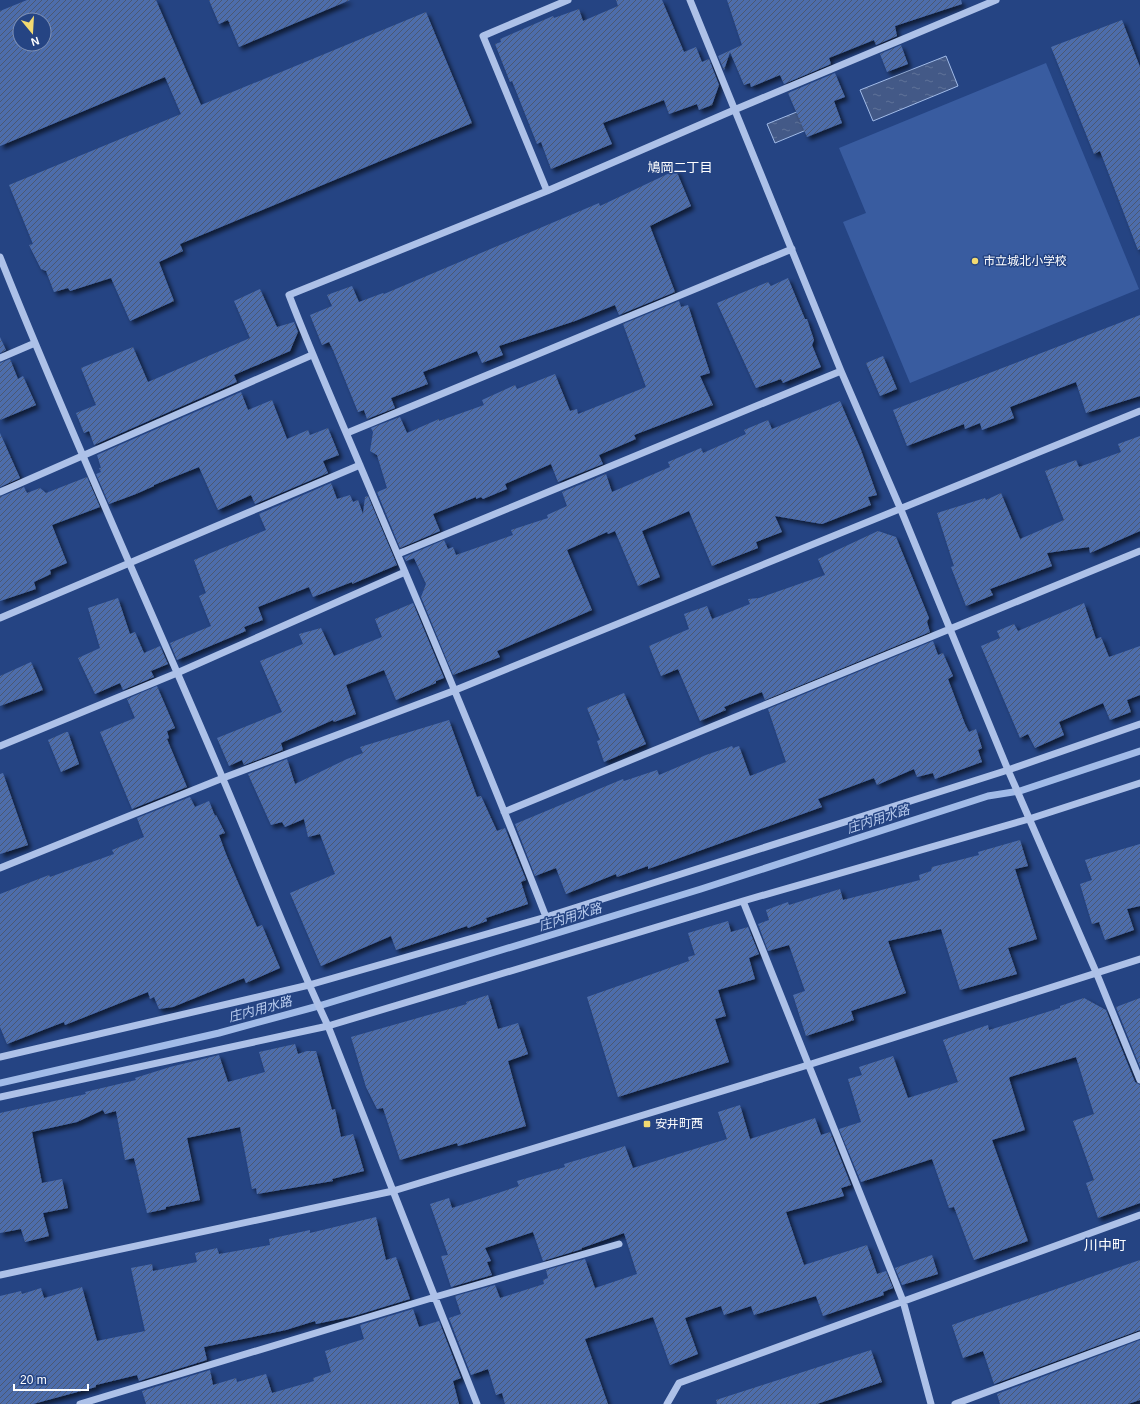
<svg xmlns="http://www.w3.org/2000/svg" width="1140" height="1404" viewBox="0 0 1140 1404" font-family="Helvetica,'Noto Sans JP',sans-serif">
	<defs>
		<pattern id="water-ripples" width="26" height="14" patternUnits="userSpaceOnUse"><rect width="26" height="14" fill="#435987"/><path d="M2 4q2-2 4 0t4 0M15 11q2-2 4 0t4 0" fill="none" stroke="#5f7299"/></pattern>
		<pattern id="building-hatch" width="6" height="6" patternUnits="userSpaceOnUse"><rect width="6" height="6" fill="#4d6dab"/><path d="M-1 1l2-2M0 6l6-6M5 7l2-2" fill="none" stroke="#4c5972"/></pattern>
		<filter id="shadow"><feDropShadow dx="3.5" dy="3.5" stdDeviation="2" flood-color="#0009"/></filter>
	</defs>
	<rect width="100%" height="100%" fill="#254483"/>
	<path fill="#395ca0" d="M 1046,63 L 1139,289 L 910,383 L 843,222 L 866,213 L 839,148 Z"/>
	<path fill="url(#water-ripples)" stroke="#a1bbe8" d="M 946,56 L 958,86 L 873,121 L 860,90 Z
		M 809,107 L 816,126 L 775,143 L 767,124 Z"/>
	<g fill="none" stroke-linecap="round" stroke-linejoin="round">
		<path stroke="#a1bbe8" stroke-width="7" d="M 0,1083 L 219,1033 L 322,1005 L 701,889 L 988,796 L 1020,791 L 1140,751"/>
	</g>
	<path fill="url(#building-hatch)" fill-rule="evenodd" filter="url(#shadow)" d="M 27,0 L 156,0 L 201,105 L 426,12 L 472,123 L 180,244 L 183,251 L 159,262 L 174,301 L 130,321 L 111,278 L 70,291 L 68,288 L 54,292 L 46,271 L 41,269 L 29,245 L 33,244 L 9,185 L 181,114 L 165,77 L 0,146 L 0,11 ZM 20,20 L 44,20 L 44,44 L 20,44 Z
		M 209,0 L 350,0 L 239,47 L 228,20 L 219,24 Z
		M 616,0 L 662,0 L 684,52 L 696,47 L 702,62 L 709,59 L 719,85 L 712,105 L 699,110 L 697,104 L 669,114 L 664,100 L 603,123 L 612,144 L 551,169 L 541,142 L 537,144 L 512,81 L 510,82 L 495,44 L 501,42 L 500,39 L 553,16 L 554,18 L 579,9 L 583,21 L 618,6 Z
		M 727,0 L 961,0 L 962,4 L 895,26 L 897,36 L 876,45 L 874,40 L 829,58 L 831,64 L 784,84 L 780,75 L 751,87 L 750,83 L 744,85 L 730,52 L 724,70 L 718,56 L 742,45 Z
		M 1122,20 L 1140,67 L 1140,249 L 1138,250 L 1100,151 L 1094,154 L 1051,47 Z
		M 901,45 L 908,64 L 887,72 L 880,54 Z
		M 835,73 L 845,97 L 834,101 L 842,123 L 807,137 L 788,93 Z
		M 676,170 L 691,206 L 650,226 L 675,292 L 619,315 L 615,305 L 575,321 L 499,346 L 503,355 L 482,363 L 477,351 L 423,372 L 428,384 L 391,398 L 395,408 L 367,419 L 364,410 L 358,412 L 333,350 L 329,342 L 322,345 L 310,315 L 332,306 L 327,295 L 352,286 L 359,302 L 383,293 L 384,294 L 599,203 L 600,206 Z
		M 788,278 L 805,319 L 807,319 L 814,340 L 812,345 L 821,367 L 783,383 L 781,379 L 756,388 L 717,303 L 768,282 L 771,286 Z
		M 260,289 L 277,327 L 294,322 L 298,332 L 290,351 L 234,375 L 237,382 L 94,445 L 89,431 L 84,433 L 76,413 L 96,405 L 81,368 L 133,347 L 148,382 L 250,338 L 234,301 Z
		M 679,301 L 681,307 L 688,305 L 710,373 L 700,376 L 713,405 L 634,435 L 636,439 L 599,455 L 603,464 L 558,482 L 551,464 L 505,484 L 507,489 L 483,499 L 481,497 L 476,499 L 476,497 L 433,514 L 440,531 L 400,548 L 377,492 L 387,488 L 377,455 L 370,451 L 373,432 L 371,428 L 400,417 L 407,433 L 439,419 L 439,421 L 484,405 L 482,400 L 515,385 L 517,389 L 555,374 L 570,411 L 577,409 L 578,414 L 646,387 L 623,324 Z
		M 1140,315 L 1140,396 L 1086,413 L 1076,382 L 1010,407 L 1014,418 L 982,430 L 980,423 L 965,429 L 964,424 L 907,446 L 893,410 Z
		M 0,337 L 6,350 L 0,353 Z
		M 883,356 L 897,389 L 880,396 L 866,363 Z
		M 10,359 L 18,379 L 23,376 L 36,405 L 0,420 L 0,363 Z
		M 241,392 L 248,410 L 272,400 L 287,439 L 308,430 L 310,435 L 328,428 L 339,455 L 323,461 L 328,473 L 255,504 L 251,495 L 218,510 L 199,467 L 154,485 L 154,486 L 136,494 L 109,504 L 96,474 L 101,472 L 99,468 L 101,468 L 97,455 Z
		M 840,401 L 861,450 L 877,495 L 868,497 L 871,505 L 822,524 L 775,516 L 782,532 L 756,542 L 758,548 L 712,566 L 689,511 L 642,531 L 660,577 L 638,586 L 615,531 L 608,534 L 607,532 L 567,550 L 592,610 L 497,651 L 500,657 L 453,675 L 421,597 L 426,584 L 414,558 L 406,561 L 404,557 L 444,540 L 448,549 L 453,547 L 456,555 L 513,535 L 511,530 L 548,518 L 547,515 L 567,506 L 562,492 L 606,474 L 612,492 L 670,467 L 668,462 L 701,448 L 703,453 L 746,434 L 744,430 L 768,420 L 772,429 Z
		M 0,433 L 20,478 L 0,487 Z
		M 1140,436 L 1140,531 L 1090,553 L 1089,547 L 1047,553 L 1052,566 L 990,589 L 993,595 L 966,606 L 951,567 L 954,566 L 937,513 L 985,498 L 986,500 L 1001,493 L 1020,539 L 1064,520 L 1045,471 L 1076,460 L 1079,467 L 1121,452 L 1118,444 Z
		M 87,477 L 100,507 L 52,525 L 67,563 L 50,570 L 51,574 L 34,582 L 36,589 L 0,601 L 0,497 L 24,487 L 27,493 L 40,488 L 46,493 Z
		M 331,483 L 337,499 L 350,495 L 353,502 L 358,500 L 363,514 L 365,497 L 368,496 L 397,565 L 352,584 L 352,582 L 313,597 L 309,587 L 258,607 L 263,620 L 244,627 L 246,631 L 177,660 L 170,643 L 211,626 L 199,596 L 206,593 L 194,560 L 266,530 L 259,514 Z
		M 878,531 L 896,537 L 929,618 L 927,622 L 930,632 L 765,700 L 762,692 L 724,707 L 726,710 L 700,721 L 678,669 L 661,676 L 649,646 L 689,629 L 684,614 L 707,606 L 712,619 L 750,604 L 748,599 L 759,598 L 825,575 L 818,559 Z
		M 118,598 L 130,634 L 135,632 L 144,653 L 160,646 L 168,664 L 151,671 L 154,677 L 123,690 L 120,683 L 95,694 L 78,658 L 100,648 L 88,608 Z
		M 413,603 L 444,678 L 436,681 L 436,683 L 396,700 L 384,670 L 346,685 L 356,714 L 334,722 L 333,720 L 281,743 L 283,750 L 244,765 L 242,760 L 229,766 L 217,738 L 282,712 L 260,661 L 303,644 L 299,634 L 321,628 L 334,656 L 382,637 L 375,619 Z
		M 1084,603 L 1096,639 L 1101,637 L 1109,657 L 1140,646 L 1140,695 L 1127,700 L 1131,712 L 1110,720 L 1103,703 L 1059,722 L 1064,735 L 1035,748 L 1028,734 L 1020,738 L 981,646 L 1000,638 L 997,631 L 1014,624 L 1018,631 Z
		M 933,641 L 938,655 L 943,653 L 953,676 L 948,679 L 965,724 L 969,732 L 976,729 L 982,748 L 978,750 L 982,762 L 935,779 L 933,773 L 917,777 L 914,769 L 877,785 L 874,778 L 818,799 L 822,807 L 671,861 L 648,869 L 648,866 L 617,877 L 616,874 L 566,894 L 556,868 L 535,876 L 515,824 L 623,779 L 624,781 L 657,770 L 659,775 L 706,755 L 732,746 L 733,748 L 739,746 L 750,776 L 786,762 L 768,709 Z
		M 31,662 L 43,690 L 0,706 L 0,676 Z
		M 157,686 L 175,728 L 167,731 L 169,738 L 167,739 L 187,787 L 132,809 L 100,732 L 135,718 L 127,699 Z
		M 624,693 L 646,744 L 604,762 L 597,741 L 600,740 L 587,708 Z
		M 449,720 L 477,797 L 481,796 L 497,831 L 505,828 L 526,880 L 521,882 L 528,904 L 486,918 L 487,921 L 468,928 L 467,926 L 396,950 L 391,936 L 321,966 L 290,893 L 335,874 L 320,834 L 308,837 L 304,819 L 285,827 L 282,822 L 271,825 L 248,774 L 287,759 L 295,784 L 347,759 L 363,753 L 360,747 Z
		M 66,732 L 68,732 L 79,764 L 61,772 L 48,740 Z
		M 3,773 L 28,845 L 0,854 L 0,774 Z
		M 190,797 L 195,807 L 209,801 L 215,816 L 216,815 L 225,833 L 219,835 L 226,854 L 257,927 L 262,925 L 280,968 L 246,983 L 244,978 L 173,1007 L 159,1009 L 154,997 L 150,999 L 148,992 L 65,1025 L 64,1022 L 7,1044 L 0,1027 L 0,894 L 49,875 L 50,877 L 114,854 L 112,850 L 144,837 L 137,818 Z
		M 1020,840 L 1028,866 L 1015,869 L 1037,939 L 1008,948 L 1017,974 L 960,990 L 941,929 L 888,941 L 906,993 L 851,1011 L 854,1020 L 806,1036 L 793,995 L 805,991 L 789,945 L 768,951 L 758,924 L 769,920 L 766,910 L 788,902 L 789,905 L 840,889 L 843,900 L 920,880 L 919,875 L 931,871 L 932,867 L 979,855 L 978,852 Z
		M 1140,844 L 1140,906 L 1127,909 L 1134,930 L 1105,940 L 1099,922 L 1092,924 L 1080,884 L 1092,880 L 1085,860 Z
		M 728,921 L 731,932 L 748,927 L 759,954 L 749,958 L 755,979 L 718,990 L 726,1016 L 715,1019 L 729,1062 L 618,1097 L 587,997 L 689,961 L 688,957 L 695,955 L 688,933 Z
		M 488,995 L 498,1029 L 518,1023 L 528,1054 L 508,1061 L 526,1126 L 458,1146 L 457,1143 L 400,1160 L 383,1108 L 377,1109 L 366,1087 L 351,1037 L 467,1004 L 466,1002 Z
		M 1084,998 L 1106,1010 L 1135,1082 L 1140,1085 L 1140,1203 L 1098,1218 L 1086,1183 L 1094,1180 L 1073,1121 L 1094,1114 L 1076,1057 L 1010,1077 L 1009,1078 L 1025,1130 L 992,1140 L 1028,1241 L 974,1260 L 954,1207 L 949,1208 L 932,1159 L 861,1182 L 839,1129 L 861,1122 L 848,1079 L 862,1075 L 859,1067 L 893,1056 L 908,1098 L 958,1082 L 943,1040 L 988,1025 L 989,1030 L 1060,1008 L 1060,1006 Z
		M 1140,998 L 1140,1067 L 1116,1007 Z
		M 295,1044 L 298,1054 L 307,1051 L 316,1051 L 332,1110 L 335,1109 L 341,1137 L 353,1134 L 364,1171 L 332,1179 L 333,1181 L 257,1194 L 256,1188 L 252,1189 L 240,1127 L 187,1138 L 200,1200 L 166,1207 L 166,1209 L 147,1213 L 134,1158 L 125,1160 L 116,1111 L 105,1114 L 103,1110 L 77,1122 L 32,1132 L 42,1183 L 62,1179 L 68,1208 L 43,1213 L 49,1236 L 25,1242 L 21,1229 L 0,1233 L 0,1113 L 86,1094 L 85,1092 L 136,1080 L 135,1078 L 170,1067 L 219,1055 L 228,1082 L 265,1072 L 259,1052 Z
		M 740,1105 L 750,1139 L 815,1118 L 821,1135 L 830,1132 L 851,1185 L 841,1188 L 844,1196 L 786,1212 L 804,1265 L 867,1245 L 877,1274 L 886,1271 L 893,1288 L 883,1292 L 884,1295 L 823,1316 L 816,1296 L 754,1315 L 751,1306 L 724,1315 L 721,1306 L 685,1318 L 698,1354 L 670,1365 L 653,1317 L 585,1339 L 608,1404 L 505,1404 L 502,1393 L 496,1395 L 488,1369 L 471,1375 L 449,1318 L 461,1314 L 455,1296 L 495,1285 L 500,1298 L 544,1284 L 543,1280 L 548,1278 L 546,1270 L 585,1259 L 595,1288 L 637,1274 L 624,1233 L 582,1248 L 582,1249 L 543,1261 L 533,1232 L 485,1248 L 491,1261 L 487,1262 L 492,1275 L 451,1287 L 441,1256 L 448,1255 L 430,1204 L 449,1198 L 452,1208 L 519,1186 L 517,1181 L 565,1167 L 564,1164 L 625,1146 L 633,1168 L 727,1139 L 718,1112 Z
		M 376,1217 L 386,1260 L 396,1257 L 410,1299 L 354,1316 L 316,1324 L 315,1321 L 286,1330 L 204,1347 L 207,1360 L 139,1381 L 137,1375 L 96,1385 L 96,1387 L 33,1404 L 0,1404 L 0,1296 L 21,1291 L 22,1294 L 41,1288 L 44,1298 L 82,1287 L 97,1341 L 145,1331 L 131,1268 L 152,1264 L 153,1271 L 197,1262 L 195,1253 L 217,1248 L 219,1254 L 270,1245 L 269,1239 L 310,1230 L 310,1233 Z
		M 932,1255 L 938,1274 L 902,1285 L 895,1268 Z
		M 1140,1260 L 1140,1330 L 994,1384 L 983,1351 L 963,1358 L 952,1325 Z
		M 413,1309 L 419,1327 L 439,1321 L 461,1378 L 453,1381 L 459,1404 L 146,1404 L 142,1391 L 210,1370 L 213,1385 L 236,1378 L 237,1382 L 266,1374 L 272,1393 L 314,1381 L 313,1378 L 331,1372 L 325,1351 L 364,1339 L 360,1325 Z
		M 1140,1340 L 1140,1400 L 1128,1404 L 1000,1404 L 997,1394 Z
		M 871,1350 L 882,1382 L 817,1404 L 717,1404 L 716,1400 Z"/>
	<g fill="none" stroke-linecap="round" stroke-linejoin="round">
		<path stroke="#adc1e8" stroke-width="7" d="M 690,0 L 841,371 L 901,510 L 1008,770 L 1096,972 L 1140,1080
			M 547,191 L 483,36 L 568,0
			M 0,257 C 70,433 149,605 223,779 C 258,861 290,945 328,1026 L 477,1404
			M 0,358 L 35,343
			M 347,433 L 792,249
			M 0,492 L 312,355
			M 398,554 L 841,371
			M 0,618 L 360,465
			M 0,746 L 177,673 L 405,572
			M 504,812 L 1140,551
			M 0,868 L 223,778 L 453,691 L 1140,411
			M 743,901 L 903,1301 L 931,1404
			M 546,917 C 493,781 437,647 380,513 C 350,440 317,368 289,295 L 547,191 L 734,110 L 996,0
			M 0,1057 L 309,985 L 546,917 L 1008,770 L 1140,724
			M 0,1097 L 328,1026 L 743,901 L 1029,819 L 1140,783
			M 0,1275 L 393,1191 L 808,1065 L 1140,959
			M 80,1404 L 435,1297 L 619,1244
			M 667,1404 L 679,1383 L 1140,1215
			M 955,1404 L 1140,1335"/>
	</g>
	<g fill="#f2da71" stroke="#254483" stroke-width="1.5">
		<circle cx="975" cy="261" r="4"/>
		<rect x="643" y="1120" width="8" height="8" rx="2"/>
	</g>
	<g text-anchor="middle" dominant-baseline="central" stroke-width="3" stroke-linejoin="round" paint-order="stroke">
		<g font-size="12" fill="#fff" stroke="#254483" text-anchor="start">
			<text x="983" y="261">市立城北小学校</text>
			<text x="655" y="1124">安井町西</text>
		</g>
		<g font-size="13" fill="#fff" stroke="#254483">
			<text x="680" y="167">鳩岡二丁目</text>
		</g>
		<g font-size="13" font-style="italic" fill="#b9ccef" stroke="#254483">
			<text transform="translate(878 819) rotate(-18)">庄内用水路</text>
			<text transform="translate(570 917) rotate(-17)">庄内用水路</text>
			<text transform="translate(260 1009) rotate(-15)">庄内用水路</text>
		</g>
		<g font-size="14" fill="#fff" stroke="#254483">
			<text x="1105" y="1245">川中町</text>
		</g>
	</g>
	<g transform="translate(32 32) rotate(162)"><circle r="19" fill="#254483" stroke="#7c8fb5"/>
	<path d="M0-3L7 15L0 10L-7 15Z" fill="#f2da71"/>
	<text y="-6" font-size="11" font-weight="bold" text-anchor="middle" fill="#ffffff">N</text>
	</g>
	<path d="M14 1384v6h74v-6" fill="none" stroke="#ffffff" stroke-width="2"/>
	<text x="20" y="1384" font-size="12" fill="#ffffff" stroke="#254483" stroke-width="3" paint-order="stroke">20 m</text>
</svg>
